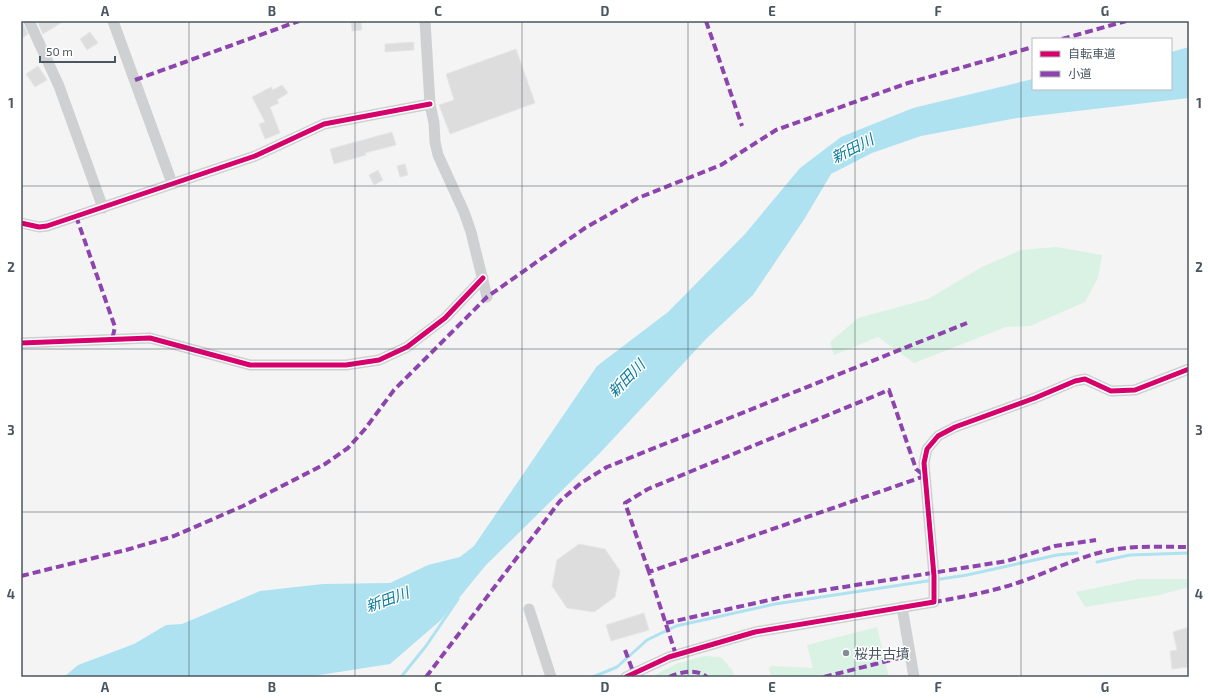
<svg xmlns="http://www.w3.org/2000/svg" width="1210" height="698" viewBox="0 0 1210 698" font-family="'Exo 2','Noto Sans JP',sans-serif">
	<rect width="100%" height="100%" fill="#f4f4f4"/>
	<path fill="#d9f2e3" d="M 1057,247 L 1102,255 L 1098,278 L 1085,302 L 1030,326 L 1006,327 L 914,363 L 878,337 L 834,355 L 830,342 L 858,318 L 928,299 L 982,267 L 1021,250 Z
		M 1139,579 L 1189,579 L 1189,587 L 1159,595 L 1085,607 L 1076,592 Z
		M 877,627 L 889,677 L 771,677 L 769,668 L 772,666 L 813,668 L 807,645 Z
		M 704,656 L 721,657 L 732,670 L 735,677 L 651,677 L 676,664 Z"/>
	<path fill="#aee2f0" d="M 1189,47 L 1189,98 L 1017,118 L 921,136 L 872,153 L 831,174 L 805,218 L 753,295 L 706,339 L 599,454 L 486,565 L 441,620 L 390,664 L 307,677 L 64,677 L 78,665 L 134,644 L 166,625 L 182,624 L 260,591 L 323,584 L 390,583 L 428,565 L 460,557 L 474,546 L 597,366 L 668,312 L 745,234 L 800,168 L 841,137 L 913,108 L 1033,79 L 1033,89 L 1171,89 L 1171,52 Z"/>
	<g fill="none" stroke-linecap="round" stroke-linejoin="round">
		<path stroke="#aee2f0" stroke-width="3" d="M 1097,562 L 1130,555 L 1189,553
			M 401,677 L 426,646 L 458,599
			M 593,677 L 617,667 L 647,640 L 676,626 L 775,604 L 967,575 L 1057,555 L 1077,553"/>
	</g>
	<path fill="#ddddde" stroke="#e5e6e7" d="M 37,21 L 64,21 L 43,34 Z
		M 22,22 L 28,34 L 21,39 L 21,23 Z
		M 351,22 L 361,22 L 362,30 L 352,31 Z
		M 90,32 L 98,43 L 87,50 L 80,39 Z
		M 414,42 L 414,50 L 385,52 L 385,44 Z
		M 516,49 L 535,103 L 450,134 L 439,105 L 454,100 L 446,74 Z
		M 38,66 L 47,80 L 35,87 L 26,74 Z
		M 282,85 L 288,93 L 277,100 L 279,103 L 270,107 L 280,133 L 265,139 L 259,124 L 265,122 L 252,97 L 271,87 L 273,90 Z
		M 392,132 L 396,145 L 365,153 L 366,155 L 334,164 L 330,149 Z
		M 405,164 L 408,175 L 400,177 L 397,166 Z
		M 378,170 L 383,180 L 374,185 L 369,175 Z
		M 579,544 L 605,549 L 620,571 L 615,597 L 594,612 L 567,608 L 552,586 L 557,560 Z
		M 644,613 L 649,630 L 611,641 L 606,625 Z
		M 1189,627 L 1189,667 L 1172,669 L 1170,651 L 1177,650 L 1173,632 Z"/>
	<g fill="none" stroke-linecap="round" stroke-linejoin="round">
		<path stroke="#ced0d2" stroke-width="11" d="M 29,21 L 59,86 L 103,208
			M 113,21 L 172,183
			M 425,21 L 430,104 L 434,123 L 435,142 L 438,155 L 464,212 L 471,232 L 487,297
			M 21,223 L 39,227 L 47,226 L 255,156 L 324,124 L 430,104
			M 21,343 L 150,338 L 250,365 L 346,365 L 379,360 L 407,347 L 445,318 L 483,278
			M 902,607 L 914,677
			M 529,609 L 551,677
			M 626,677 L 669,657 L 755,632 L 934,602 L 934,576 L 924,463 L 927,449 L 938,436 L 955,427 L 1035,398 L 1075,381 L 1085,379 L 1111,391 L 1135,390 L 1189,369"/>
		<path stroke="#8e44ad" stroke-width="4" stroke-dasharray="8 4" stroke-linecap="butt" d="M 706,21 L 742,126
			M 1062,39 L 1126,21
			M 135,80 L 299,21
			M 76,216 L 115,327 L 112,340
			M 649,572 L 625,503 L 648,489 L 889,390 L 916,469 L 925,476
			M 21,576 L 126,550 L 174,536 L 243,506 L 325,464 L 348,448 L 365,429 L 394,390 L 487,297 L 585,228 L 638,198 L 721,165 L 776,130 L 908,83 L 1033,47
			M 934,602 C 963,597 995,591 1023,581 C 1051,571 1077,557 1107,551 C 1133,545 1162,547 1189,547
			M 666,623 L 787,596 L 1007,561 L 1055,546 L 1096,540
			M 625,650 L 635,677
			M 676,655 L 649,572 L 925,476
			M 426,677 L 560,501 L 581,483 L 607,467 L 967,323
			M 669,677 C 681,672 696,668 707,677
			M 824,677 L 899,658"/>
		<g stroke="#fff" stroke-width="8">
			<path id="cycleway" d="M 21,223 L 39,227 L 47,226 L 255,156 L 324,124 L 430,104
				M 21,343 L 150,338 L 250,365 L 346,365 L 379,360 L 407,347 L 445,318 L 483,278
				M 626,677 L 669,657 L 755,632 L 934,602 L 934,576 L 924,463 L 927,449 L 938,436 L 955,427 L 1035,398 L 1075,381 L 1085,379 L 1111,391 L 1135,390 L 1189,369"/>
		</g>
		<use href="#cycleway" stroke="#d6006c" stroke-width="5"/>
	</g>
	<path fill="none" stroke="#4a5661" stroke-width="1" stroke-opacity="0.55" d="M 189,21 L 189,677M 355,21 L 355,677M 522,21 L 522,677M 688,21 L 688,677M 855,21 L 855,677M 1021,21 L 1021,677M 21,186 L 1189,186M 21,349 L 1189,349M 21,512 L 1189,512"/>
	<circle fill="#868d94" stroke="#fff" stroke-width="1.5" cx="846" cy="653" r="4"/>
	<g text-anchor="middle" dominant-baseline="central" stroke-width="3" stroke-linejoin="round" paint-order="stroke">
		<g font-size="14" fill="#4a5661" stroke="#fff" text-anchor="start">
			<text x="854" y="653">桜井古墳</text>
		</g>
		<g font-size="15" font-style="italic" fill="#0c7c9b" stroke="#fff">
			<text transform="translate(852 148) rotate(-27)">新田川</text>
			<text transform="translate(626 378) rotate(-46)">新田川</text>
			<text transform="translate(387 599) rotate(-20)">新田川</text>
		</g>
	</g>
	<rect width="1210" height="698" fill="none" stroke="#ffffff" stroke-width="44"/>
	<rect x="1032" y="38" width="140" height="52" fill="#ffffff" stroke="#b7bbc0"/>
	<rect x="1040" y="51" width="20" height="6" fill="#d6006c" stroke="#b7bbc0"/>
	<text x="1068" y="58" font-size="12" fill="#4a5661">自転車道</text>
	<rect x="1040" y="71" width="20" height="6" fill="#8e44ad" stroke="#b7bbc0"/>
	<text x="1068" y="78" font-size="12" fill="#4a5661">小道</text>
	<path d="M40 56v6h75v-6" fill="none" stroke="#4a5661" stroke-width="2"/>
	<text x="46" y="56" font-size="12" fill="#4a5661" stroke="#ffffff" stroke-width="3" paint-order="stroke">50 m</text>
	<rect x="22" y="22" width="1166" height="654" fill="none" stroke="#4a5661" stroke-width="1.5"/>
	<g font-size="13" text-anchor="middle" font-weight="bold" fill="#4a5661">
		<text x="105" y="16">A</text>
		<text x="272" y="16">B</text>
		<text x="438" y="16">C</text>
		<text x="605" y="16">D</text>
		<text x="772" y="16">E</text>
		<text x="938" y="16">F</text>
		<text x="1105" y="16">G</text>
		<text x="11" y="108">1</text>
		<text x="1199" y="108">1</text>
		<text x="11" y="272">2</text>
		<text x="1199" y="272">2</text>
		<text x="11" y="435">3</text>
		<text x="1199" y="435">3</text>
		<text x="11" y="599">4</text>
		<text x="1199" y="599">4</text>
		<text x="105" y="692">A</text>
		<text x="272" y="692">B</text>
		<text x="438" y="692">C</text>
		<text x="605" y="692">D</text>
		<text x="772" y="692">E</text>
		<text x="938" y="692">F</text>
		<text x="1105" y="692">G</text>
	</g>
</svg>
